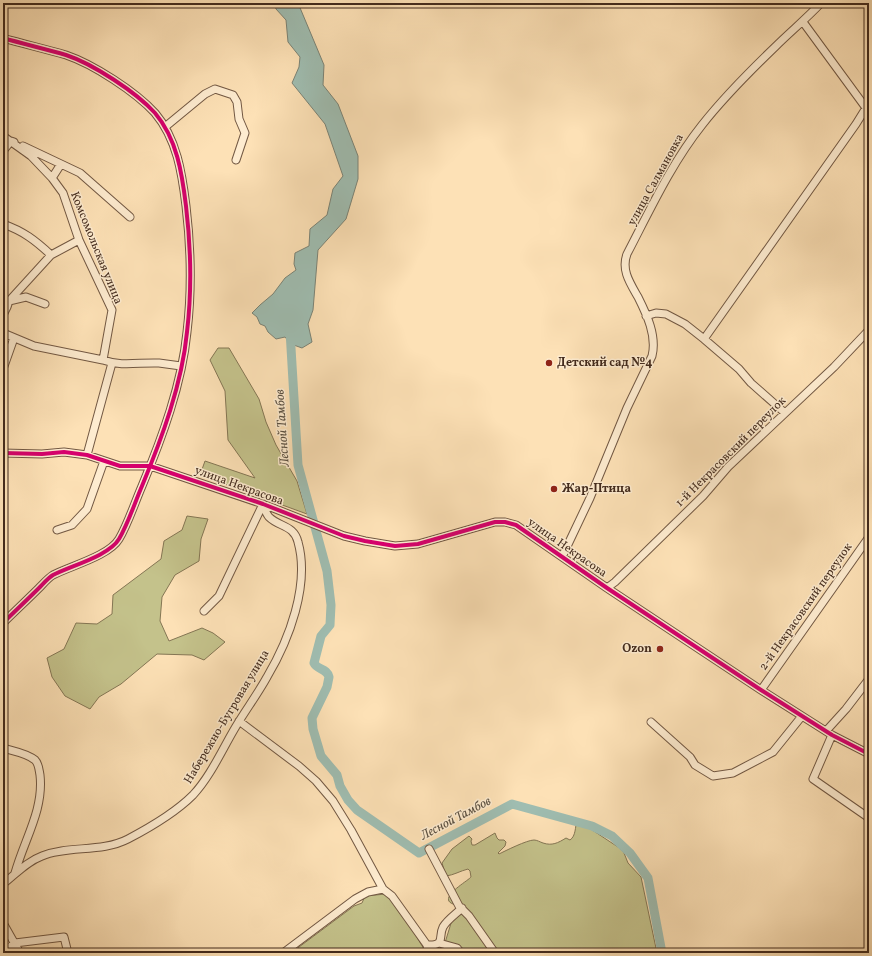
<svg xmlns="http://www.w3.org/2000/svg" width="872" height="956" viewBox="0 0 872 956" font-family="Vollkorn,serif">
	<rect width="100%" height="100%" fill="#fde1b6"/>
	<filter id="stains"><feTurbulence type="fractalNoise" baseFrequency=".005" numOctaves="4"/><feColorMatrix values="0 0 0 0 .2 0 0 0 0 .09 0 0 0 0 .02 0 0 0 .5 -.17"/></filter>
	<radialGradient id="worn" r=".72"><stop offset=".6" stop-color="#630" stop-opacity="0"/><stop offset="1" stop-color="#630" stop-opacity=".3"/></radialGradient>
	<path fill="#c4c28b" stroke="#847654" d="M 218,348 L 229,348 L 259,399 L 266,422 L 276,445 L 297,481 L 307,514 L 200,475 L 205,461 L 255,478 L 228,440 L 225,391 L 210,360 Z
		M 187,516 L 208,519 L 201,539 L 199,561 L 175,575 L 162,597 L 160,621 L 169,641 L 202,628 L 213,633 L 225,642 L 204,660 L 192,655 L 157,654 L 121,684 L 99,697 L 90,709 L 65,696 L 52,677 L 47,658 L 64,649 L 76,623 L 97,624 L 112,614 L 113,595 L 161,559 L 164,541 L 182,530 Z
		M 577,820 L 618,847 L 624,853 L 628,863 L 641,877 L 657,953 L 430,953 L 444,946 L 452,920 L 466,907 C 462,905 457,906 453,904 C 437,898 468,881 471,877 L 470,871 L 468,869 C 460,871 454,875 446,876 L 442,863 L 452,849 L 469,836 L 472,839 L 471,841 L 472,845 L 475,845 L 495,833 L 497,838 L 499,840 L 504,840 L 506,842 L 505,846 L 498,853 L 499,854 C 505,851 527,840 534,840 C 537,840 540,842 543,843 C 552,846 558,843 566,838 L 570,840 C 576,836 575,827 577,820 Z
		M 386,894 L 410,926 L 424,949 L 421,953 L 291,953 L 354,906 L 362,903 L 365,896 Z"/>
	<path fill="#9fbdb1" stroke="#7a8376" d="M 274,3 L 298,3 L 324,65 L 323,85 L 338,104 L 358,156 L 358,179 L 346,219 L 318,250 L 313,310 L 308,324 L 312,342 L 302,348 L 291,344 L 285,337 L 276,339 L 268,332 L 265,326 L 260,324 L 257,317 L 252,313 L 260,305 L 273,294 L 285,278 L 296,270 L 294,264 L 295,253 L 309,246 L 310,229 L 327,215 L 333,189 L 343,176 L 325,124 L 292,83 L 299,67 L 300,57 L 288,42 L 286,20 L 276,9 Z"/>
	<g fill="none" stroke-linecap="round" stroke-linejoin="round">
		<path stroke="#9fbdb1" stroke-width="9" d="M 290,331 L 298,465 L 327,571 L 331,605 L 330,625 L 321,636 L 314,663 C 317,670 327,668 329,677 L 327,687 L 312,718 L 313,729 L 321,756 L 337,775 L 340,786 L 348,800 L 357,810 L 419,853 L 512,804 L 592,826 L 612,836 L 630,853 L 648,878 L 662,953"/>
		<g stroke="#725843" stroke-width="9">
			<path id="minor" d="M 803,22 L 869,112
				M 3,38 C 24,44 45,49 66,55 C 93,64 136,92 155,113 C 177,139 182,173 186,206 C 191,248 192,290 187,332 C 182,384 162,438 142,486 C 135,502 128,524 119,539 C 109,556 70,566 53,575 C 48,578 43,584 39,588 C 27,600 15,611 3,623
				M 165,127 L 205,94 L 215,89 L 233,95 L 237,102 L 239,119 L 245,133 L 236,160
				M 3,136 L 31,156 L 52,178 L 63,193 L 79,240 L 112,310 L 103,360
				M 23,146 L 80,173 L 130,217
				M 3,151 L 11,141 L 14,142
				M 52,178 L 61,164
				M 3,224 C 23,231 35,240 51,255
				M 3,300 L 7,307 L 3,315
				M 9,301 L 26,297 L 45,304
				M 7,307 L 9,301 L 51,255 L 79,240
				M 646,316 L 656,313 L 666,314 L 685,324 L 704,339 L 739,369 L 751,383 L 785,413
				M 3,333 L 34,346 L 103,360 C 122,367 140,362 159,363 C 166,364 174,365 181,366
				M 704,339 L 856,124 L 869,103
				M 3,369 L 14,338
				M 3,453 L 42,454 L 64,452 L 87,455 L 120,466 L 150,466 L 263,504 L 344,536 L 365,541 L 395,546 L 418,544 L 495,522 L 505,522 L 516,525 L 607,588 L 761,690 L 832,735 L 869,754
				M 87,455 L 112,363
				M 57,530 L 72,525 L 87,509 L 104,461
				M 562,557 L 590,498 L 627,408 L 652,356 C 657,336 647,315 638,297 C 630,283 621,270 627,254 C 650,210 671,164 702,125 C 724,97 749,72 775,47 C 790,32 806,19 821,3
				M 607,588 L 615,582 L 703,496 L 728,467 L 834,367 L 869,330
				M 204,611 L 219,596 L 263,504
				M 761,690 L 869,537
				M 239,721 L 299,766 L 316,781 L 333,801 L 351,830 L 383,889 L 392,896 L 427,945 L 428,951 L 426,953
				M 651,722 L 690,757 L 695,765 L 713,776 L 733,773 L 773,752 L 802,716
				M 826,731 L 846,709 L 869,679
				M 832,735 L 813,779 L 869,818
				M 3,748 C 13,751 27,753 35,760 C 39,764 39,770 40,775 C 44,810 24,840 15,873
				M 429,849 L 459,906 L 469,916 L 495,953
				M 3,884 C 16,874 26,862 42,856 C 69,845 101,853 128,839 C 149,828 176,812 193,795 C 210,777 222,750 235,728 C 245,711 257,695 267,677 C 289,640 310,585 298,542 C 294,525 279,527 269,517 C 266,514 264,507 263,504
				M 3,923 L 20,953
				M 439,943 L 457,948 L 461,953
				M 427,945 C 446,946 438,937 443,927 C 447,920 456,914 462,908
				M 3,952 L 15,943 L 64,937 L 68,953
				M 283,953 L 355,899 L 368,892 L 383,889"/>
		</g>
		<use href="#minor" stroke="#feecd0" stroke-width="7"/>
		<g stroke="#feecd0" stroke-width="6">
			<path id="cycleway" d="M 3,38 C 24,44 45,49 66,55 C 93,64 136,92 155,113 C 177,139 182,173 186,206 C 191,248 192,290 187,332 C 182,384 162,438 142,486 C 135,502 128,524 119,539 C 109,556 70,566 53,575 C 48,578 43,584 39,588 C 27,600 15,611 3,623
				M 3,453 L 42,454 L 64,452 L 87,455 L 120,466 L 150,466 L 263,504 L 344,536 L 365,541 L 395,546 L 418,544 L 495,522 L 505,522 L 516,525 L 607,588 L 761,690 L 832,735 L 869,754"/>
		</g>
		<use href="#cycleway" stroke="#d6006c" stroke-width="4"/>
	</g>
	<g fill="#8f2418" stroke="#feecd0" stroke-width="1.5">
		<circle cx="549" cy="363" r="4"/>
		<circle cx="554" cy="489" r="4"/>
		<circle cx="660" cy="649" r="4"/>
	</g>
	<g text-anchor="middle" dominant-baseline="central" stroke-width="3" stroke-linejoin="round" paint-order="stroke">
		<g font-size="12" fill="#432b1d" stroke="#feecd0">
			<text transform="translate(656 180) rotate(-61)">улица Салмановка</text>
			<text transform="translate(96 248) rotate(68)">Комсомольская улица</text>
			<text transform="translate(731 452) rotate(-45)">1-й Некрасовский переулок</text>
			<text transform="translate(239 486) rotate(20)">улица Некрасова</text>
			<text transform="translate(567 548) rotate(35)">улица Некрасова</text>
			<text transform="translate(806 607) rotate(-55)">2-й Некрасовский переулок</text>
			<text transform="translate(227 717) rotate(-59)">Набережно-Бугровая улица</text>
		</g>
		<g font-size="12" font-weight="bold" fill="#432b1d" stroke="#feecd0" text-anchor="start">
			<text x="557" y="363">Детский сад №4</text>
			<text x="562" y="489">Жар-Птица</text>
			<text x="652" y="649" text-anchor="end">Ozon</text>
		</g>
		<g font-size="13" font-style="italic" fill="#5a5042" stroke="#feecd0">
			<text transform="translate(283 428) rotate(-94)">Лесной Тамбов</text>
			<text transform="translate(456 819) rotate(-28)">Лесной Тамбов</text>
		</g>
	</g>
	<rect width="872" height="956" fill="none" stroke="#fde1b6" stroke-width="16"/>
	<rect x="4" y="4" width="864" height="948" fill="none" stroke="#432b1d" stroke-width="2"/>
	<rect x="8" y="8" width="856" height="940" fill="none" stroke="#432b1d"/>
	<rect width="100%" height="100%" filter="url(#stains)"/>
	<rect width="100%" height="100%" fill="url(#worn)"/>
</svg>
